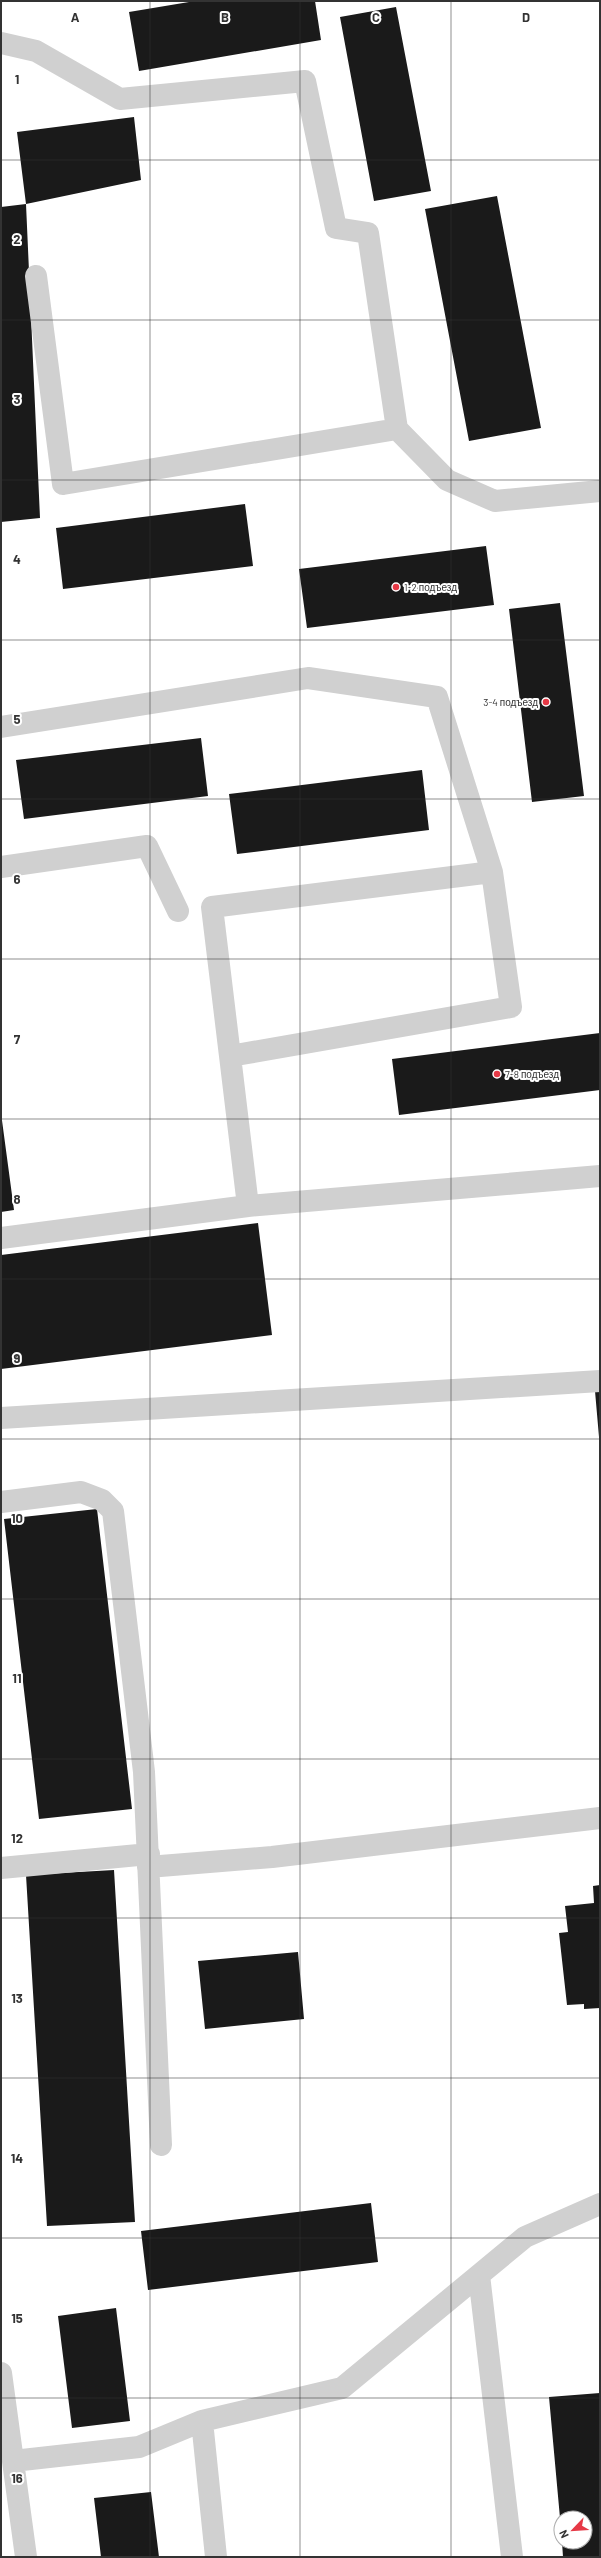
<svg xmlns="http://www.w3.org/2000/svg" width="601" height="2558" viewBox="0 0 601 2558" font-family="Barlow,sans-serif">
	<rect width="100%" height="100%" fill="#fff"/>
	<path fill="#1a1a1a" d="M 195,1 L 315,1 L 321,40 L 139,71 L 129,12 Z
		M 396,7 L 431,191 L 374,201 L 340,17 Z
		M 134,117 L 141,180 L 26,204 L 17,132 Z
		M 497,196 L 541,428 L 469,441 L 425,209 Z
		M 26,204 L 40,518 L 1,522 L 1,207 Z
		M 245,504 L 253,566 L 63,589 L 56,528 Z
		M 486,546 L 494,605 L 307,628 L 299,569 Z
		M 560,603 L 584,796 L 532,802 L 509,609 Z
		M 201,738 L 208,796 L 24,819 L 16,760 Z
		M 422,770 L 429,830 L 237,854 L 229,794 Z
		M 600,1033 L 600,1090 L 399,1115 L 392,1059 Z
		M 1,1113 L 14,1210 L 1,1212 Z
		M 258,1223 L 272,1335 L 1,1369 L 1,1255 Z
		M 595,1391 L 600,1391 L 600,1437 L 599,1437 Z
		M 97,1509 L 132,1809 L 39,1819 L 4,1519 Z
		M 114,1870 L 135,2222 L 47,2226 L 26,1875 Z
		M 600,1885 L 600,2008 L 584,2009 L 584,2004 L 567,2005 L 559,1933 L 568,1932 L 565,1906 L 594,1903 L 593,1886 Z
		M 298,1952 L 304,2019 L 205,2029 L 198,1961 Z
		M 371,2203 L 378,2262 L 148,2290 L 141,2231 Z
		M 116,2308 L 130,2421 L 72,2428 L 58,2316 Z
		M 600,2393 L 600,2557 L 563,2557 L 562,2542 L 585,2542 L 585,2518 L 560,2518 L 549,2397 Z
		M 151,2492 L 159,2557 L 101,2557 L 94,2498 Z"/>
	<g fill="none" stroke-linecap="round" stroke-linejoin="round">
		<path stroke="#d0d0d0" stroke-width="22" d="M 1,43 L 36,51 L 120,99 L 305,81 L 336,228 L 368,233 L 397,429
			M 36,276 L 63,484 L 397,429 L 447,480 L 495,501 L 600,491
			M 1,727 L 308,678 L 437,697 L 492,872 L 511,1007 L 230,1056 L 248,1206 L 600,1176
			M 1,867 L 147,846 L 178,911
			M 230,1056 L 212,907 L 492,872
			M 1,1238 L 248,1206
			M 1,1418 L 600,1381
			M 1,1502 L 81,1492 L 102,1500 L 113,1511 L 144,1772 L 161,2145
			M 148,1867 L 272,1857 L 600,1818
			M 1,1868 L 149,1854
			M 1,2373 L 26,2557
			M 202,2421 L 342,2388 L 479,2275
			M 13,2461 L 139,2447 L 202,2421 L 216,2557
			M 512,2557 L 479,2275 L 525,2237 L 600,2204"/>
	</g>
	<path fill="none" stroke="#333" stroke-width="1" stroke-opacity="0.55" d="M 150,1 L 150,2557M 300,1 L 300,2557M 451,1 L 451,2557M 1,160 L 600,160M 1,320 L 600,320M 1,480 L 600,480M 1,640 L 600,640M 1,799 L 600,799M 1,959 L 600,959M 1,1119 L 600,1119M 1,1279 L 600,1279M 1,1439 L 600,1439M 1,1599 L 600,1599M 1,1759 L 600,1759M 1,1918 L 600,1918M 1,2078 L 600,2078M 1,2238 L 600,2238M 1,2398 L 600,2398"/>
	<g fill="#e63946" stroke="#fff" stroke-width="1.5">
		<circle cx="396" cy="587" r="4"/>
		<circle cx="546" cy="702" r="4"/>
		<circle cx="497" cy="1074" r="4"/>
	</g>
	<g text-anchor="middle" dominant-baseline="central" stroke-width="4" stroke-linejoin="round" paint-order="stroke">
		<g font-size="10" fill="#333" stroke="#fff" text-anchor="start">
			<text x="404" y="587">1-2 подъезд</text>
			<text x="538" y="702" text-anchor="end">3-4 подъезд</text>
			<text x="505" y="1074">7-8 подъезд</text>
		</g>
	</g>
	<g font-size="13" text-anchor="middle" font-weight="bold" fill="#333" stroke="#fff" stroke-width="4" stroke-linejoin="round" paint-order="stroke">
		<text x="75" y="22">A</text>
		<text x="225" y="22">B</text>
		<text x="376" y="22">C</text>
		<text x="526" y="22">D</text>
		<text x="17" y="84">1</text>
		<text x="17" y="244">2</text>
		<text x="17" y="404">3</text>
		<text x="17" y="564">4</text>
		<text x="17" y="724">5</text>
		<text x="17" y="884">6</text>
		<text x="17" y="1044">7</text>
		<text x="17" y="1204">8</text>
		<text x="17" y="1363">9</text>
		<text x="17" y="1523">10</text>
		<text x="17" y="1683">11</text>
		<text x="17" y="1843">12</text>
		<text x="17" y="2003">13</text>
		<text x="17" y="2163">14</text>
		<text x="17" y="2323">15</text>
		<text x="17" y="2483">16</text>
	</g>
	<rect width="601" height="2558" fill="none" stroke="#333333" stroke-width="4"/>
	<g transform="translate(573 2530) rotate(245)"><circle r="19" fill="#ffffff" stroke="#adadad"/>
	<path d="M0-3L7 15L0 10L-7 15Z" fill="#e63946"/>
	<text y="-6" font-size="11" font-weight="bold" text-anchor="middle" fill="#333333">N</text>
	</g>
</svg>
